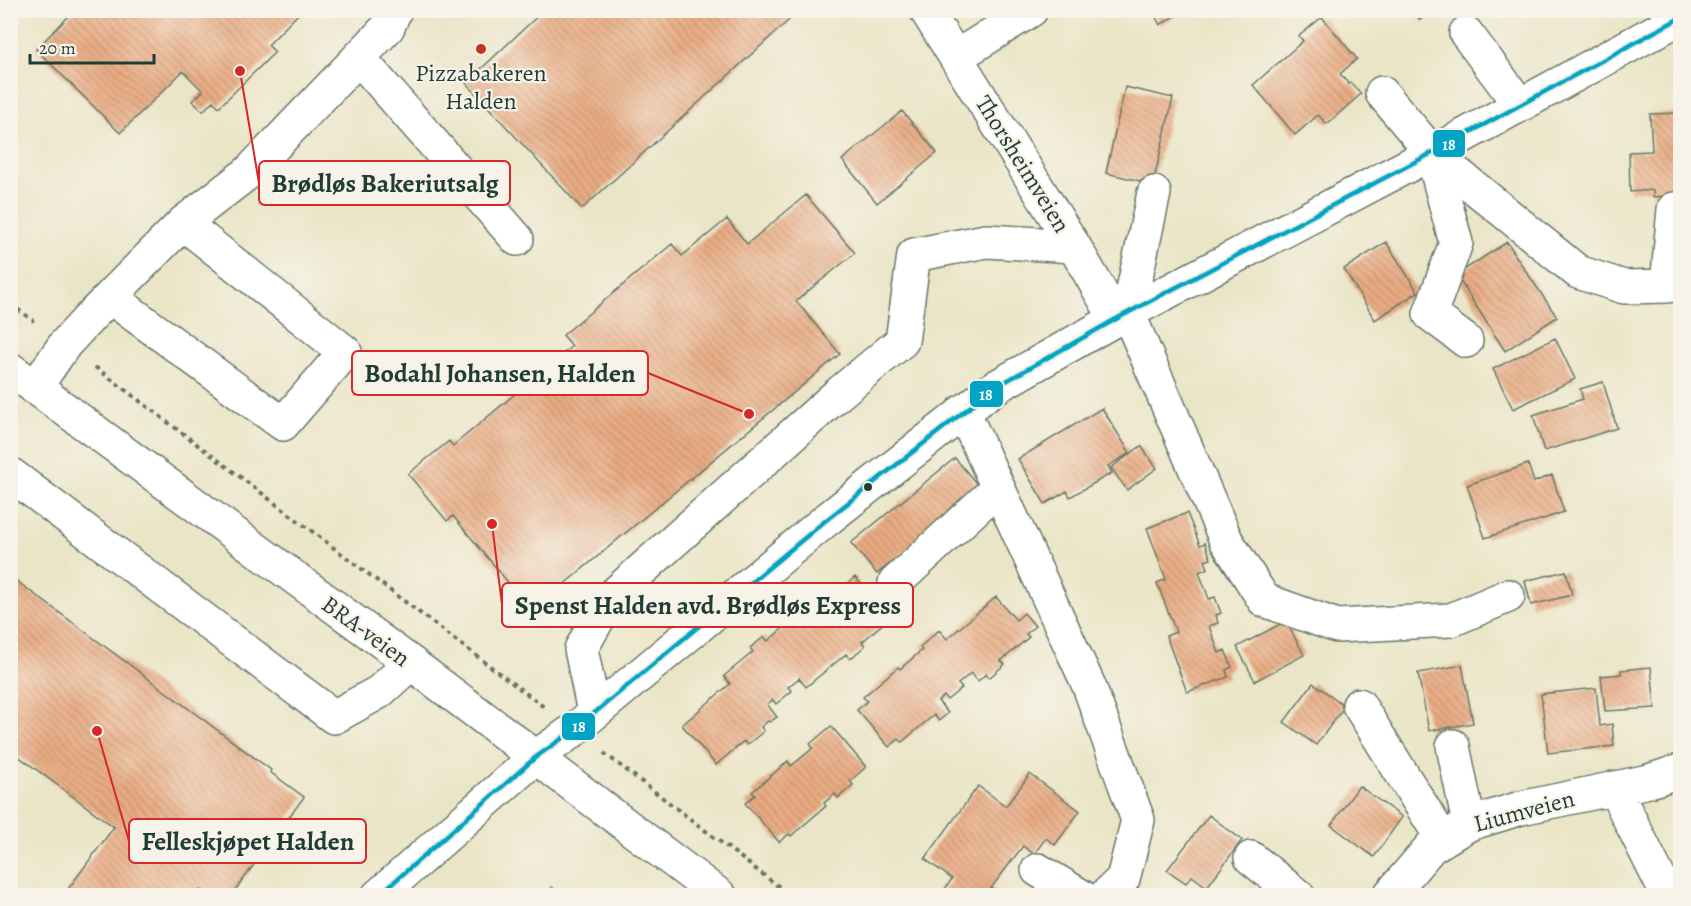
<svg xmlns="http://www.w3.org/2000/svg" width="1691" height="906" viewBox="0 0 1691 906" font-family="Alegreya,serif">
	<defs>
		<pattern id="building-back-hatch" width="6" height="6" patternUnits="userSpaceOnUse" patternTransform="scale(1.5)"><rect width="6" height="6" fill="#eaac83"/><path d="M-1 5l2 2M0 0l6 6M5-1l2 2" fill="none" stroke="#bd8d6c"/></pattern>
	</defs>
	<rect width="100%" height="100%" fill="#f7f3e8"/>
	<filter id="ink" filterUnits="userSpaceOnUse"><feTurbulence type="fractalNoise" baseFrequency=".0167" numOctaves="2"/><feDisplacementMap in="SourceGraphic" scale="12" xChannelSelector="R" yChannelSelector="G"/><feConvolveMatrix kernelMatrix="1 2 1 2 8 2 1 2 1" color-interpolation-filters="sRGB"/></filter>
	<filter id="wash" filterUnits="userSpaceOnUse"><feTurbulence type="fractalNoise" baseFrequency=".008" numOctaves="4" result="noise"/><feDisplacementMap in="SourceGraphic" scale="24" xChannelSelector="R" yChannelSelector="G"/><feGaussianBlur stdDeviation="1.35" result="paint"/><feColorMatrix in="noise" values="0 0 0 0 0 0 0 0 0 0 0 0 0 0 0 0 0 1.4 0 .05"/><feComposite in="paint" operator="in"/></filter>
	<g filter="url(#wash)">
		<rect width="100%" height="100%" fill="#ebe5c7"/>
		<g id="blocks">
			<path fill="url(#building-back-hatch)" d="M 75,10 L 302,10 L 268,45 L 275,52 L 219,107 L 213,101 L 203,111 L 192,101 L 203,91 L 183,71 L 120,133 L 36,49 Z
				M 544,10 L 800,10 L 582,209 L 466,83 Z
				M 1152,10 L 1185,10 L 1160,25 Z
				M 1413,10 L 1434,10 L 1420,20 Z
				M 1322,17 L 1357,59 L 1340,74 L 1349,84 L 1351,83 L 1361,94 L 1327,124 L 1318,115 L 1295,135 L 1253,85 L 1303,41 L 1299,36 Z
				M 1125,87 L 1173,98 L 1153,184 L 1106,173 Z
				M 902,111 L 937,153 L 877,203 L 842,160 Z
				M 1680,113 L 1680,195 L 1653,197 L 1653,190 L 1630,192 L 1629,152 L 1652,151 L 1650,114 Z
				M 806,195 L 855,253 L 796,301 L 840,354 L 532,611 L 453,516 L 447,521 L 408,474 L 449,441 L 453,446 L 572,346 L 563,335 L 672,244 L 682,256 L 727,219 L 747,244 Z
				M 1386,242 L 1418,292 L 1375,320 L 1344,269 Z
				M 1507,242 L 1514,252 L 1513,252 L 1557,317 L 1505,351 L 1456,275 Z
				M 1555,338 L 1575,379 L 1513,409 L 1493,369 Z
				M 1603,382 L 1617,428 L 1544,451 L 1533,415 L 1583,399 L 1580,389 Z
				M 1102,408 L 1130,453 L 1108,466 L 1112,473 L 1070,497 L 1067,491 L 1045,504 L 1018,459 Z
				M 1141,446 L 1157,468 L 1127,490 L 1111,468 Z
				M 955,458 L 981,489 L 877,574 L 851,543 Z
				M 1528,464 L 1534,482 L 1552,475 L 1564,512 L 1485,538 L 1467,485 Z
				M 1187,513 L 1200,545 L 1205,543 L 1211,559 L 1205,561 L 1208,568 L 1199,572 L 1209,599 L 1215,597 L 1221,613 L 1216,615 L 1218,623 L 1209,626 L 1219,653 L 1225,650 L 1232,667 L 1226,670 L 1228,677 L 1187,692 L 1166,636 L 1176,632 L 1157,583 L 1166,579 L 1147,528 Z
				M 1566,571 L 1572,595 L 1531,605 L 1525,581 Z
				M 10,576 L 271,770 L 270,772 L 304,797 L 231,896 L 207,896 L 200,890 L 196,896 L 63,896 L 114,827 L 10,750 Z
				M 855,577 L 875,601 L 886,593 L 891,600 L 891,611 L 887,615 L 889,618 L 862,642 L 865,646 L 850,659 L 846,654 L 806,687 L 799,678 L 788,687 L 792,691 L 776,704 L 773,700 L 767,704 L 777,717 L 770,722 L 768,721 L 761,727 L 764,731 L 747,745 L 744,741 L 716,765 L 682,725 L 730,684 L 724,676 L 753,652 L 750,648 L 764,637 L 768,641 L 803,611 L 809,617 Z
				M 996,597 L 1016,620 L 1024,613 L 1035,626 L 1026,634 L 1029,637 L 1001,661 L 1005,664 L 989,678 L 986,674 L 978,681 L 971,673 L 958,684 L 962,688 L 947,700 L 944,696 L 938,701 L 948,713 L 939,721 L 934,715 L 902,742 L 899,739 L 889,747 L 857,710 L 867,701 L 863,697 L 898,667 L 900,669 L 922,650 L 920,647 L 939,630 L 947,639 Z
				M 1286,621 L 1304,655 L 1255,681 L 1237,647 Z
				M 1462,665 L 1473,723 L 1429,731 L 1418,673 Z
				M 1651,667 L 1655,708 L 1605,711 L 1601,676 L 1621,674 L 1621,670 Z
				M 1313,683 L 1345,706 L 1316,745 L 1284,722 Z
				M 1596,688 L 1600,726 L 1612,724 L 1614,746 L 1548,753 L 1541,694 Z
				M 831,726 L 866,767 L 850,781 L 853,785 L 838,798 L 835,794 L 824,803 L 826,806 L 791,836 L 789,834 L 779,842 L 745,803 L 755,795 L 752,792 L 788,761 L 791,766 L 813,748 L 810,744 Z
				M 1030,774 L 1080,811 L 1055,845 L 1046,838 L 1034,854 L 1023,846 L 991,888 L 1001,896 L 940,896 L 952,879 L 925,859 L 978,786 L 1006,806 Z
				M 1359,786 L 1402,817 L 1374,857 L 1331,825 Z
				M 1209,815 L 1242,840 L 1207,887 L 1192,876 L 1186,883 L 1167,870 Z"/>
		</g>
	</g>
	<g filter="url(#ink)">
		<use href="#blocks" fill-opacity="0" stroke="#667867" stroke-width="1.5"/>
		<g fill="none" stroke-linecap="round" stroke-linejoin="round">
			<g stroke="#667867" stroke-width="36">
				<path id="minor" d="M 926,10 L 1074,246 L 1116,319
					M 1466,33 L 1520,105
					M 956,57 L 1031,10
					M 359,58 L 517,239
					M 1382,93 L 1432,153 L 1578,272 L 1624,287 L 1667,286 L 1680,283
					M 1432,153 L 1456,243 L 1430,314 L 1466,341
					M 1154,193 L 1128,313 L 1226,540 L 1264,600 L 1337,626 L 1451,620 L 1508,596
					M 1667,286 L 1674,209
					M 110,297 L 283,424 L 345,352 L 183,223
					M 35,388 L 65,344 L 93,314 L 183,223 L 249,172 L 388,27 L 395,10
					M 963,411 L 1089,686 L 1138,820 L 1123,879 L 1105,896
					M 10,474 L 334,717 L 379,692 L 411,663
					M 895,583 L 998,488
					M 1359,705 L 1443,840
					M 594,712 L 581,649 L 609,599 L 837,395 L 902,341 L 914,255 L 986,241 L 1074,246
					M 1453,746 L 1469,824
					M 1614,788 L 1661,882
					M 1251,858 L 1298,896
					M 1038,870 L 1081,896
					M 378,896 L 536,757 L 574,730 L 825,521 L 994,388 L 1116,319 L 1432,153 L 1680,18
					M 1389,896 L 1431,847 L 1469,824 L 1521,808 L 1649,781 L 1680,771"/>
			</g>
			<g stroke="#667867" stroke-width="36">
				<path id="major" d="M 10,369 L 411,663 L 720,896"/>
			</g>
			<path stroke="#667867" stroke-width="4" stroke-dasharray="4.5 4.5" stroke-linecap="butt" d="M 10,304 L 34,321
				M 95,367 L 544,707
				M 604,753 L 791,896
				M 548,896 L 553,887"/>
			<use href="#minor" stroke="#fff" stroke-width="33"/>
			<use href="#major" stroke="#fff" stroke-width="33"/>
			<g stroke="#f7f3e8" stroke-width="9">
				<path id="bus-1" d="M 378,896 L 536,757 L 574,730 L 825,521 L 994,388 L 1116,319 L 1432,153 L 1680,18"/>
			</g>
			<use href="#bus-1" stroke="#02a4c6" stroke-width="4.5"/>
		</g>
	</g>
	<circle fill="#c8321e" stroke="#f7f3e8" stroke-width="2" cx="481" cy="49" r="6"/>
	<circle fill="#1f3d34" stroke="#f7f3e8" stroke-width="2" cx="868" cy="487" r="5"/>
	<g text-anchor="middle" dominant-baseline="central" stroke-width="4.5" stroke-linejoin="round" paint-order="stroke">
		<g font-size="24" fill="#1f3d34" stroke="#f7f3e8">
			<text x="481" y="73">Pizzabakeren<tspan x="481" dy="28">Halden</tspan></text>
		</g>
		<g font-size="24" fill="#1f3d34" stroke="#f7f3e8">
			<text transform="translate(1023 164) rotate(58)">Thorsheimveien</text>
			<text transform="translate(366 631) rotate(36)">BRA-veien</text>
			<text transform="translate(1524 811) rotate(-15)">Liumveien</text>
		</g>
	</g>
	<path fill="none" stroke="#d62828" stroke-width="2" d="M240 71L259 183M749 414L648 373M492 524L502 605M97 731L129 841"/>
	<g fill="#d62828" stroke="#f7f3e8" stroke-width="2">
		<circle cx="240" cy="71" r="6"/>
		<circle cx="749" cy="414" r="6"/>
		<circle cx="492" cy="524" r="6"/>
		<circle cx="97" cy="731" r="6"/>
	</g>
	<g fill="#f7f3e8" stroke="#d62828" stroke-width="2">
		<rect x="259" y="161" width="251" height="44" rx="6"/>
		<rect x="352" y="351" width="296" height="44" rx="6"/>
		<rect x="502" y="583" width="411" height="44" rx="6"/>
		<rect x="129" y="819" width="237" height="44" rx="6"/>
	</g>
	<g font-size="26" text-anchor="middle" font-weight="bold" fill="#1f3d34">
		<text x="385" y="192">Brødløs Bakeriutsalg</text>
		<text x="500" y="382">Bodahl Johansen, Halden</text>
		<text x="708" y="614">Spenst Halden avd. Brødløs Express</text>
		<text x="248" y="850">Felleskjøpet Halden</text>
	</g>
	<g stroke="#f7f3e8" stroke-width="2">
		<rect x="1432" y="129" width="34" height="29" rx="6" fill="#02a4c6"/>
		<rect x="969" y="380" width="35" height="28" rx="6" fill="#02a4c6"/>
		<rect x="561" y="712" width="35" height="29" rx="6" fill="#02a4c6"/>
	</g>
	<g font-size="16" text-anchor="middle" font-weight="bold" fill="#fff">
		<text x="1449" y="150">18</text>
		<text x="986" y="400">18</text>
		<text x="579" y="732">18</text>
	</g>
	<rect width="1691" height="906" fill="none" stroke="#f7f3e8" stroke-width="36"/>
	<path d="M30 54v9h124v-9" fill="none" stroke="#1f3d34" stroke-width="3"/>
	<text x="39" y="54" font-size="18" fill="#1f3d34" stroke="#f7f3e8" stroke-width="4.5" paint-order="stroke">20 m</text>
</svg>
